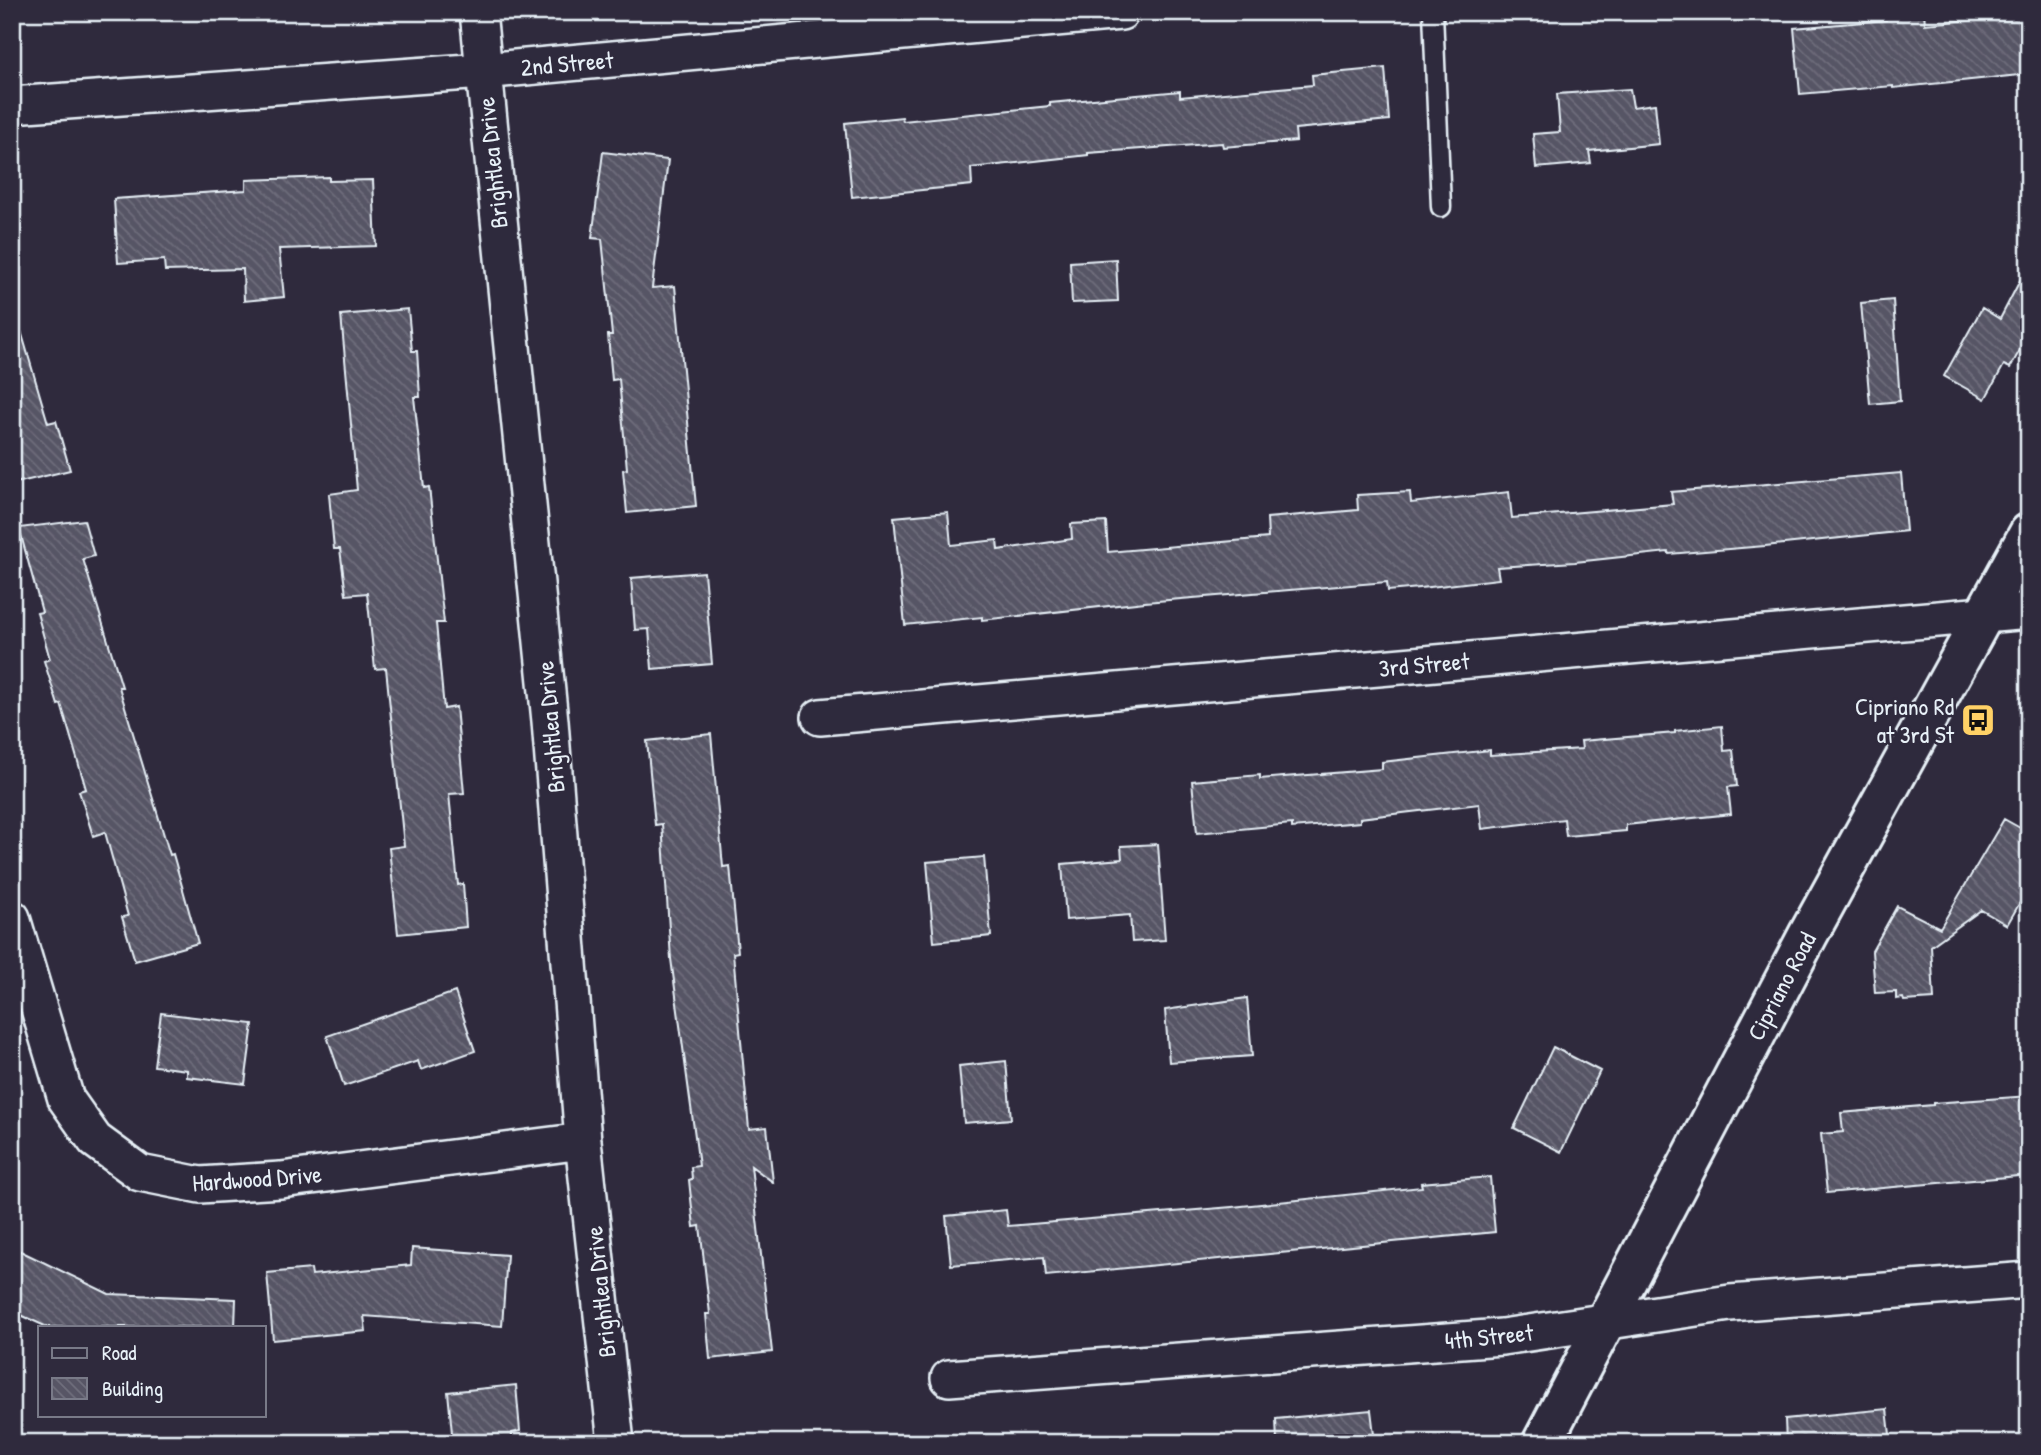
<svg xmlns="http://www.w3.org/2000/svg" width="2041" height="1455" viewBox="0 0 2041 1455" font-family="'Patrick Hand',sans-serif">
	<defs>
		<pattern id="building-back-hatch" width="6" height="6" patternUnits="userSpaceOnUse" patternTransform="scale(1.75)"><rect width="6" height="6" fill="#575565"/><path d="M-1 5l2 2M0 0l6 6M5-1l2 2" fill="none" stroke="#6f6e7c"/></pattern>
	</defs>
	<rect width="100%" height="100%" fill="#2f2a3d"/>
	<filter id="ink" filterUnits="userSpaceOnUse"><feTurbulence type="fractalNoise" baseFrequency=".0143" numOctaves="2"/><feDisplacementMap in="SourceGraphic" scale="14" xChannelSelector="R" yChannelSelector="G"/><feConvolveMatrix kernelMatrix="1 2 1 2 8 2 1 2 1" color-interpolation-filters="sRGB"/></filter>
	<g filter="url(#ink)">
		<path fill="url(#building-back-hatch)" stroke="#e8f1f8" stroke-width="2" d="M 1921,12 L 1924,12 L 1925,24 L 2029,15 L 2029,74 L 1893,88 L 1893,86 L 1800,94 L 1794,28 L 1886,20 L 1885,16 Z
			M 1385,68 L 1389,120 L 1295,129 L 1296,141 L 1223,147 L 1222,143 L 1088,153 L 1088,155 L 971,168 L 972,185 L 852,197 L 845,123 L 902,117 L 903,121 L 1050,106 L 1050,103 L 1180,91 L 1180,97 L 1313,85 L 1312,75 Z
			M 1630,89 L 1633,107 L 1655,104 L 1659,144 L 1589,151 L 1591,163 L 1536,168 L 1533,134 L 1560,132 L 1557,94 Z
			M 603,152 L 668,160 L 652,288 L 675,286 L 696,506 L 627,513 L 623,470 L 627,469 L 619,379 L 612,380 L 608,335 L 612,335 L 602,239 L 592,238 Z
			M 329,177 L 329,181 L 373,180 L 376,246 L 279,249 L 284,297 L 244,301 L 243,269 L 165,271 L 164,260 L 118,263 L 114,199 L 246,190 L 246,180 Z
			M 1116,259 L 1118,301 L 1072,303 L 1070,262 Z
			M 2029,263 L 2029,334 L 2010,368 L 2004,365 L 1985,399 L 1944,376 L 1982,308 L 2000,319 Z
			M 1893,300 L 1900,401 L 1870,404 L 1861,303 Z
			M 408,309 L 412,351 L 417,351 L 420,397 L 414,397 L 424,488 L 429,487 L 444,623 L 436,623 L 444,709 L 456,707 L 464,793 L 449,794 L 458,885 L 463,884 L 466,927 L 398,934 L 389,848 L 404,846 L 386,668 L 375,669 L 367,593 L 346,595 L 340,549 L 334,549 L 329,494 L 357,490 L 341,315 Z
			M 21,331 L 48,423 L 56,421 L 70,470 L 12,484 L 12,332 Z
			M 1901,473 L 1906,531 L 1765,546 L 1669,554 L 1668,552 L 1575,562 L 1497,567 L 1499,579 L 1430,587 L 1388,591 L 1387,582 L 1145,602 L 982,620 L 982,617 L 905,625 L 894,517 L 948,512 L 951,545 L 997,540 L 998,550 L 1072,539 L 1071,524 L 1106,522 L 1108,552 L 1268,538 L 1267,518 L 1358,510 L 1357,495 L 1410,492 L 1411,503 L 1509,492 L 1512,518 L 1673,504 L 1671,492 Z
			M 84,520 L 94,556 L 83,559 L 122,687 L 119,687 L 170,855 L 173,854 L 198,943 L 135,961 L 122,917 L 128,916 L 105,832 L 93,836 L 79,791 L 86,789 L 61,704 L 58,705 L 44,661 L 50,659 L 37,613 L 42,612 L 19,528 Z
			M 704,572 L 712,664 L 652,669 L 649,629 L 635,630 L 631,578 Z
			M 1722,726 L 1724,751 L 1733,750 L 1737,786 L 1728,787 L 1731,814 L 1626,825 L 1626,831 L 1566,836 L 1564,819 L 1482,829 L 1479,804 L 1360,818 L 1360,822 L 1292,828 L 1292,824 L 1197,833 L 1192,781 L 1260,775 L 1260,779 L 1382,769 L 1382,762 L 1490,750 L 1490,755 L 1582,749 L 1581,741 L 1675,733 L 1675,731 Z
			M 711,734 L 723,867 L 730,866 L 738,952 L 733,953 L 749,1129 L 767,1127 L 773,1182 L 751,1166 L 772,1352 L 710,1359 L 706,1314 L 710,1314 L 700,1226 L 694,1227 L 689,1180 L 692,1179 L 691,1167 L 699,1166 L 671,959 L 662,824 L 655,825 L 647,741 Z
			M 2004,819 L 2029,833 L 2029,887 L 2007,925 L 1981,910 L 1931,946 L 1934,999 L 1904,1001 L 1903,998 L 1896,999 L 1896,992 L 1875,993 L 1872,951 L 1897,906 L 1940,928 Z
			M 1158,844 L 1165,940 L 1132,942 L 1130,915 L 1066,920 L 1062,864 L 1122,859 L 1121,846 Z
			M 984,857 L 991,936 L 934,942 L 927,862 Z
			M 455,992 L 475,1051 L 421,1070 L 418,1061 L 344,1086 L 327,1036 Z
			M 1247,998 L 1252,1056 L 1169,1062 L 1165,1010 Z
			M 161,1013 L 253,1024 L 245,1084 L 187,1077 L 187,1070 L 154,1066 Z
			M 1553,1047 L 1600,1071 L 1561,1152 L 1514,1128 Z
			M 1006,1061 L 1011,1119 L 964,1123 L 959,1066 Z
			M 2029,1096 L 2029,1175 L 1827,1193 L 1821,1134 L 1843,1132 L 1841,1113 L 1933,1105 L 1933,1103 Z
			M 1490,1177 L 1495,1232 L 1046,1276 L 1044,1257 L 951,1265 L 946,1216 L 1006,1210 L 1008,1226 L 1232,1207 L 1422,1187 L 1421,1183 Z
			M 12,1247 L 109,1294 L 236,1299 L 235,1327 L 47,1327 L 12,1311 Z
			M 412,1248 L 507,1255 L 502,1326 L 364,1316 L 366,1331 L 273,1340 L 267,1273 L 311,1269 L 312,1275 L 411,1265 Z
			M 516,1385 L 520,1431 L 512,1433 L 512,1443 L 453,1443 L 448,1392 Z
			M 1887,1409 L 1891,1443 L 1786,1443 L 1785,1419 Z
			M 1371,1410 L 1375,1443 L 1277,1443 L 1276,1419 Z"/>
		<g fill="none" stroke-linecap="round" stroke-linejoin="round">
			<g stroke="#e8f1f8" stroke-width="23">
				<path id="service" d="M 1433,12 L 1441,207"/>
			</g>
			<g stroke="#e8f1f8" stroke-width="40">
				<path id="minor" d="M 478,12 L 550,721 L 583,1141 L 616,1443
					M 12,105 L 483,71 L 1121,12
					M 820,717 L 2029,611
					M 12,918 L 66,1099 L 95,1140 L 140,1173 L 200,1185 L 281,1180 L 583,1141
					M 949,1378 L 1502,1337 L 1730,1303 L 2029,1280"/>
			</g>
			<g stroke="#e8f1f8" stroke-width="44">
				<path id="tertiary" d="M 1542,1443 L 1808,935 L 2029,533"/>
			</g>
			<use href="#service" stroke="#2f2a3d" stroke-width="18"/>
			<use href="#minor" stroke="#2f2a3d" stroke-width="35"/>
			<use href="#tertiary" stroke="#2f2a3d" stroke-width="38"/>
		</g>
	</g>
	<defs>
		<g id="bus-square" transform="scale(1.75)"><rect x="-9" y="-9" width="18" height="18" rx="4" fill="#ffd166" stroke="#2f2a3d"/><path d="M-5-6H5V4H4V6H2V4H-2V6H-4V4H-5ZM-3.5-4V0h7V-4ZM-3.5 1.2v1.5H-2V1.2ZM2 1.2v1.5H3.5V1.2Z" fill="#111"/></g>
	</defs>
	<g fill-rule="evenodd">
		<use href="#bus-square" x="1978" y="720"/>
	</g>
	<g text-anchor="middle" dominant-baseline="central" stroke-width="5" stroke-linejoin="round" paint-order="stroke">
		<g font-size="24" fill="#e8f1f8" stroke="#2f2a3d">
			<text transform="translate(567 63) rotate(-5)">2nd Street</text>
			<text transform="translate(492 163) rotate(-96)">Brightlea Drive</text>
			<text transform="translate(1424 664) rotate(-5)">3rd Street</text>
			<text transform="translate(550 727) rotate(-95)">Brightlea Drive</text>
			<text transform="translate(1781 986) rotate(-62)">Cipriano Road</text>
			<text transform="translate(257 1178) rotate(-4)">Hardwood Drive</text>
			<text transform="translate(600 1292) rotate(-96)">Brightlea Drive</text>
			<text transform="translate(1489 1336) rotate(-6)">4th Street</text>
		</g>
		<g font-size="24" fill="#e8f1f8" stroke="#2f2a3d" text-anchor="end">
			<text x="1954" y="706">Cipriano Rd<tspan x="1954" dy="28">at 3rd St</tspan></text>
		</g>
	</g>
	<rect width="2041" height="1455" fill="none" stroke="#2f2a3d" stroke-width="42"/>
	<rect x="21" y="21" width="1999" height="1413" fill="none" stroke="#e8f1f8" stroke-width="2.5" filter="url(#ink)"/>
	<rect x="38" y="1326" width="228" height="91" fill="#2f2a3d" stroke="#797a88" stroke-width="2"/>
	<rect x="52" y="1348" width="35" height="10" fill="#2f2a3d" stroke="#797a88" stroke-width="2"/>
	<text x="102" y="1360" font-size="21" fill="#e8f1f8">Road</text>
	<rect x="52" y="1378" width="35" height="21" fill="url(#building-back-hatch)" stroke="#797a88" stroke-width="2"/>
	<text x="102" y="1396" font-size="21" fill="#e8f1f8">Building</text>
</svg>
